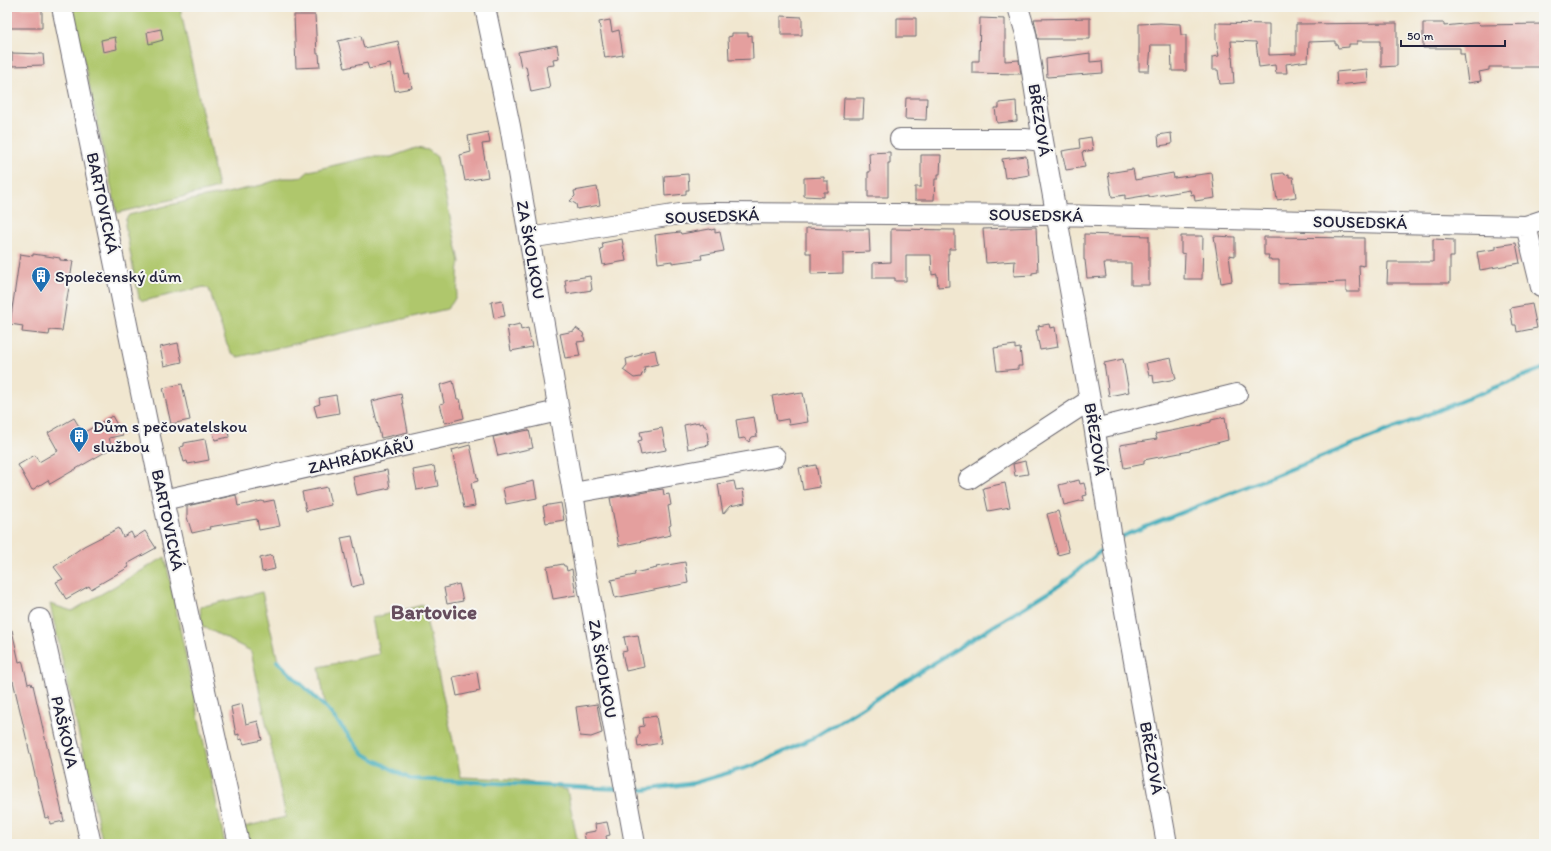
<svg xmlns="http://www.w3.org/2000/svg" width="1551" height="851" viewBox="0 0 1551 851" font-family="Itim,sans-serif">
	<rect width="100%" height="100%" fill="#f6f6f2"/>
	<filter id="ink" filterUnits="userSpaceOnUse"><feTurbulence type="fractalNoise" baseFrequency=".025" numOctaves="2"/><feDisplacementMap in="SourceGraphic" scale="8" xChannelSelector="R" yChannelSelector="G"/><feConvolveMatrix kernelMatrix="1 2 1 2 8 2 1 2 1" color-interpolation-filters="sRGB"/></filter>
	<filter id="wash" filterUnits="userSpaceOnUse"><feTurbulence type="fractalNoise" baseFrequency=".012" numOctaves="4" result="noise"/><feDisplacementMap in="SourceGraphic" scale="16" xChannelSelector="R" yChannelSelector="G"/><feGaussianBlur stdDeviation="0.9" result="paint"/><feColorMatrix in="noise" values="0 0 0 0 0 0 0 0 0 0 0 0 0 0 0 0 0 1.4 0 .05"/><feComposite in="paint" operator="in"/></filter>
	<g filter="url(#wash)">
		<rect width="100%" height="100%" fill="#f1e7d0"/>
		<path fill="#afc76c" stroke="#687454" d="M 72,7 L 180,7 L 218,188 L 117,213 Z
			M 416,148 L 428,150 L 437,157 L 460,262 C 455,282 463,293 447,309 L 238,357 L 232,353 L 227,345 L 209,289 L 204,287 L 143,301 L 139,298 L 125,225 L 126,219 L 129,215 L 199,198 L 223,194 L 262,185 L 282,178 L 295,178 L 302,177 L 309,171 L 370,157 L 391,157 Z
			M 165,557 L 225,844 L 103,844 L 50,604 L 72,611 Z
			M 262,592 L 278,661 L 326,710 L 319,667 L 379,654 L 372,618 L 423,605 L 461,777 L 512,779 L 567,790 L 578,844 L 248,844 L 244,827 L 286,817 L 251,651 L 202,626 L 200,607 Z"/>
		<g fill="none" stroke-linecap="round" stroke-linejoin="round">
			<path stroke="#3cabba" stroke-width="4" d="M 1118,538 L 1544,368
				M 277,661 L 327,709 L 364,754 L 410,779 L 619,789
				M 632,789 L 644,790 L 694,783 L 755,765 L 813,738 L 1060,585 L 1107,546"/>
		</g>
		<g id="blocks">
			<path fill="#e49f9e" d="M 7,8 L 42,8 L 42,28 L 7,28 Z
				M 294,15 L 315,15 L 317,54 L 319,54 L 320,67 L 296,68 Z
				M 781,16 L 802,17 L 802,35 L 781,35 Z
				M 897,18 L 916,18 L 916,37 L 897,37 Z
				M 980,18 L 1005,19 L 1005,61 L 1019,60 L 1021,74 L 972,73 L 972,61 L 979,61 Z
				M 1090,18 L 1090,39 L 1038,39 L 1034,19 Z
				M 610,20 L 612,32 L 619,30 L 623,55 L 605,58 L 599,22 Z
				M 1160,23 L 1180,24 L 1181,35 L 1186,35 L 1186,71 L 1172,71 L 1171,45 L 1151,45 L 1149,71 L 1139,71 L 1139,24 Z
				M 1216,23 L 1269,24 L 1269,55 L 1296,54 L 1296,24 L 1397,23 L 1397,66 L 1381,67 L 1381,46 L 1380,46 L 1380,41 L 1357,41 L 1357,44 L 1349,44 L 1349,47 L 1338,48 L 1337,44 L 1335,44 L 1335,41 L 1309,42 L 1308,61 L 1286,64 L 1287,73 L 1276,73 L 1275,65 L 1259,67 L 1256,42 L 1231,41 L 1234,83 L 1220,84 L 1218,70 L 1212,70 L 1212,57 L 1219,56 L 1216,40 Z
				M 1423,23 L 1444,23 L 1444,26 L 1473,23 L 1478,23 L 1480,25 L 1544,24 L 1544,67 L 1489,67 L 1489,70 L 1479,72 L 1481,81 L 1468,83 L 1464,54 L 1460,54 L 1460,48 L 1423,48 Z
				M 161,29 L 163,40 L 149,44 L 147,32 Z
				M 732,33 L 748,33 L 748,36 L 752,35 L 753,59 L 729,60 L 728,37 L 732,36 Z
				M 361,36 L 364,48 L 398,41 L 405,75 L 409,74 L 412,88 L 395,91 L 390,64 L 369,69 L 367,63 L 345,68 L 338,41 Z
				M 115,37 L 117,49 L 103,52 L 101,40 Z
				M 557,45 L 559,58 L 553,59 L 554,65 L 546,66 L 550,88 L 531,92 L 526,66 L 521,67 L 518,52 Z
				M 12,53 L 43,54 L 44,65 L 12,66 Z
				M 1090,53 L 1090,62 L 1102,61 L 1103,73 L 1047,77 L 1046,59 Z
				M 1367,69 L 1368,82 L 1337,85 L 1336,72 Z
				M 844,98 L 864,98 L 863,118 L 843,118 Z
				M 906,98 L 927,98 L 926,120 L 905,119 Z
				M 1016,101 L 1017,121 L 997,123 L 995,108 L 999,108 L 999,103 Z
				M 488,132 L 490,143 L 482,144 L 488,177 L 465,181 L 460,155 L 471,152 L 468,136 Z
				M 1171,133 L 1172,144 L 1159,146 L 1158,135 Z
				M 1091,137 L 1093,150 L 1082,152 L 1085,167 L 1066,170 L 1062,151 L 1080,148 L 1079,139 Z
				M 890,152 L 890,163 L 888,163 L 888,197 L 868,197 L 868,172 L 870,172 L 869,153 Z
				M 921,155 L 941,155 L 940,174 L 938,174 L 938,179 L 935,179 L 934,200 L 915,200 L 915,187 L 921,187 Z
				M 1026,156 L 1029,175 L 1011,178 L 1010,177 L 1005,178 L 1002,159 Z
				M 1133,169 L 1135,180 L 1173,173 L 1174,178 L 1212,173 L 1215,198 L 1195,201 L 1194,194 L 1191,195 L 1190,190 L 1149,197 L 1149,195 L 1125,199 L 1125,195 L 1112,197 L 1108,173 Z
				M 1284,173 L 1285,175 L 1289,174 L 1289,177 L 1293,177 L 1296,197 L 1277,200 L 1273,174 Z
				M 688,174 L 689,190 L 686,190 L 686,194 L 665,196 L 664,176 Z
				M 824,177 L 824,181 L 828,181 L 828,192 L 824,192 L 824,197 L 804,196 L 804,178 Z
				M 597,187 L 600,205 L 577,209 L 576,204 L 570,201 L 575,196 L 574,191 Z
				M 1036,227 L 1038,272 L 1032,273 L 1032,275 L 1014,276 L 1015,261 L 986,263 L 983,229 Z
				M 806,228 L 828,229 L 869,229 L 870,252 L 843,253 L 843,273 L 811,274 L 811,253 L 806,253 Z
				M 710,229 L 711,230 L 715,229 L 715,233 L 720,232 L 724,251 L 701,255 L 702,259 L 672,263 L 672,261 L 658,263 L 655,235 L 680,232 L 681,234 Z
				M 891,229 L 955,230 L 955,249 L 949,249 L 949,254 L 948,254 L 949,286 L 938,287 L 937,274 L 932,275 L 931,255 L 906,255 L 906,281 L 895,281 L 895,278 L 873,278 L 873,263 L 891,262 Z
				M 1084,234 L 1149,236 L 1149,285 L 1131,285 L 1131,263 L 1104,263 L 1106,277 L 1087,278 L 1085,260 L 1084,260 Z
				M 1181,236 L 1203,236 L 1202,279 L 1184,279 L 1185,254 L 1181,253 Z
				M 1214,236 L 1235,237 L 1235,256 L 1229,255 L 1232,281 L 1221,283 Z
				M 1264,237 L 1364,238 L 1364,266 L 1359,265 L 1360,292 L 1346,292 L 1346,282 L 1279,284 L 1279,260 L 1271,260 L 1271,259 L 1268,259 L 1269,255 L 1264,255 Z
				M 622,239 L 626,261 L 603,265 L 600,249 L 603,248 L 602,243 Z
				M 1433,239 L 1454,240 L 1454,257 L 1450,257 L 1450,283 L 1387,283 L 1388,262 L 1433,262 Z
				M 1516,243 L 1520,263 L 1480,270 L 1477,252 L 1496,249 L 1496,246 Z
				M 20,254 L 33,256 L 33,254 L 60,258 L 60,260 L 73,261 L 62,331 L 50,330 L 49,335 L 22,332 L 23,326 L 10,324 Z
				M 590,276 L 592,290 L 567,294 L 565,280 Z
				M 502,300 L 505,316 L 494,318 L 491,302 Z
				M 1532,304 L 1537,328 L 1517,332 L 1516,325 L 1513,325 L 1510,308 Z
				M 520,324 L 521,330 L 528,328 L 532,347 L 511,351 L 507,327 Z
				M 1049,324 L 1050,328 L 1055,327 L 1058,347 L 1040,350 L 1036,330 L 1039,330 L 1038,326 Z
				M 576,328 L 583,333 L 585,341 L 577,342 L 580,356 L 565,358 L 560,334 L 574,331 Z
				M 178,343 L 182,362 L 164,366 L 160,347 Z
				M 1015,345 L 1015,349 L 1020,348 L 1022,366 L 1018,366 L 1018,369 L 997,371 L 994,348 Z
				M 655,350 L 658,364 L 644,367 L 645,373 L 642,374 L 641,377 L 634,378 L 623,370 L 627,365 L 626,359 L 640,355 L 640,353 Z
				M 1171,358 L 1176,379 L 1154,383 L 1153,375 L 1149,376 L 1146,363 Z
				M 1123,359 L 1129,392 L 1109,396 L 1104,363 Z
				M 453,381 L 457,399 L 460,399 L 464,418 L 445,423 L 440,404 L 444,403 L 440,385 Z
				M 182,384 L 190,420 L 171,424 L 163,388 Z
				M 795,392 L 795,394 L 803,393 L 808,422 L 789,425 L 788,419 L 777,421 L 772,396 Z
				M 401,394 L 408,432 L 381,438 L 372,401 Z
				M 336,395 L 339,413 L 317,417 L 314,406 L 320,404 L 319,398 Z
				M 112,416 L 123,435 L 109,438 L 112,448 L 50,484 L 48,480 L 32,490 L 18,465 L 35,455 L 39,462 L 58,451 L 48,433 L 74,418 L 83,433 Z
				M 754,417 L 757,436 L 752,437 L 749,442 L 744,438 L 739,439 L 736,420 Z
				M 1225,417 L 1228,440 L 1190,450 L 1190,451 L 1144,460 L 1144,464 L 1124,468 L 1120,445 L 1157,439 L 1155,434 L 1202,425 L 1202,424 L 1211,422 L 1211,420 Z
				M 699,422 L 699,424 L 703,423 L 704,426 L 706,426 L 709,445 L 688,449 L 684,425 Z
				M 227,425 L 229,437 L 215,440 L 212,428 Z
				M 662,428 L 666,450 L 641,455 L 638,441 L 642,440 L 640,432 Z
				M 529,430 L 533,448 L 498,456 L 493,437 Z
				M 205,439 L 209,460 L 188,464 L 187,461 L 184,462 L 180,447 L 184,446 L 184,443 Z
				M 470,445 L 478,481 L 471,483 L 475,506 L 464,508 L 452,450 Z
				M 1025,461 L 1028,474 L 1015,476 L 1013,464 Z
				M 816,465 L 820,487 L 803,490 L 799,468 Z
				M 434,466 L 438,486 L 417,490 L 413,470 Z
				M 387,470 L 390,488 L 357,495 L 353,477 Z
				M 1079,480 L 1080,484 L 1084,483 L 1087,495 L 1083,496 L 1084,500 L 1064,505 L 1059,485 Z
				M 534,481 L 537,498 L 506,504 L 503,488 Z
				M 734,481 L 736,490 L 743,489 L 745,503 L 730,506 L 723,514 L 718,484 Z
				M 1005,483 L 1010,507 L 988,511 L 983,488 Z
				M 327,487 L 331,505 L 306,511 L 302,492 Z
				M 663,489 L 664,495 L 669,494 L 671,505 L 668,506 L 671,525 L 669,526 L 671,535 L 619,546 L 610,498 Z
				M 236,495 L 238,506 L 262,501 L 264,502 L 274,500 L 280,526 L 259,530 L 257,519 L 209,527 L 210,529 L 192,533 L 187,517 L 187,506 Z
				M 561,503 L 564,520 L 546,523 L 543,506 Z
				M 1058,511 L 1069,552 L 1058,555 L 1047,514 Z
				M 119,528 L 123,537 L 131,532 L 134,538 L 145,531 L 156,548 L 127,564 L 129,567 L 91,589 L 89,586 L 66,599 L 56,582 L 63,579 L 54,567 L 84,546 Z
				M 352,536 L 363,584 L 352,587 L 341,538 Z
				M 272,555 L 275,569 L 262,572 L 260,558 Z
				M 685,562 L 688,583 L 615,598 L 611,580 L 635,575 L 634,573 L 657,568 L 656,567 Z
				M 563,564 L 564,566 L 566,566 L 567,571 L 572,569 L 576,595 L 553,599 L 547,567 Z
				M 459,584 L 463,601 L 447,604 L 444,588 Z
				M 12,630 L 19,662 L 22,661 L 23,663 L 28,684 L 31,683 L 32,686 L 33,685 L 64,821 L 50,824 L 49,817 L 45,818 L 13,681 L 9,682 L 7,675 L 7,631 Z
				M 638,635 L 644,667 L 626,671 L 622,652 L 627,651 L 624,637 Z
				M 477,672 L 480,691 L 457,696 L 453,677 Z
				M 242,704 L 246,724 L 258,721 L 262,740 L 244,744 L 242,739 L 239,740 L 239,734 L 236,735 L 231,707 Z
				M 597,704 L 602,733 L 591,737 L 580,736 L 576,707 Z
				M 656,716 L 661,743 L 638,747 L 637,738 L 640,733 L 639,727 L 644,726 L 643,718 Z
				M 607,822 L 610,835 L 606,836 L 608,844 L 586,844 L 584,833 L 596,831 L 595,824 Z"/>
		</g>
	</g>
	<g filter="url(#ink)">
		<use href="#blocks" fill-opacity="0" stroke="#6a676f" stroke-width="1"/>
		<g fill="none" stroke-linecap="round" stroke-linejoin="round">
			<g stroke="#6a676f" stroke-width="22">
				<path id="minor" d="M 62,7 L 163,500 L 239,844
					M 485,7 L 510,126 L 573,493 L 584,563 L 635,844
					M 1018,7 L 1026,34 L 1043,141 L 1090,400 L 1112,539 L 1167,844
					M 900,139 L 1025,139 L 1043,141
					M 1526,226 L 1541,287
					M 529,238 L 680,214 L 710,213 L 1056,215 L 1526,226 L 1544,220
					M 1095,429 L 1237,394
					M 969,479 L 1090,400
					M 573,493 L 775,457
					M 163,500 L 558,411
					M 40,619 L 91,844"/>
			</g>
			<use href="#minor" stroke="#fff" stroke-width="20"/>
		</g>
	</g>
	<defs>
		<g id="building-pin" transform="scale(1)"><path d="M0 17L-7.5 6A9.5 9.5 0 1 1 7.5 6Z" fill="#1f6fb2" stroke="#f6f6f2"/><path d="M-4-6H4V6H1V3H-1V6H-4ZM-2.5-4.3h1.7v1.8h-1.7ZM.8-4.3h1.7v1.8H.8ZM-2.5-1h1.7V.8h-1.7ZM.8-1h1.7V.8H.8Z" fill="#fff"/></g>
	</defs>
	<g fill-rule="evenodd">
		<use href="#building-pin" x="41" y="276"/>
		<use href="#building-pin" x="79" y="436"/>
	</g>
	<g text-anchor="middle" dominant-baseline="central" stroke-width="4" stroke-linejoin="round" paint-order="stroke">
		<g font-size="17" fill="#22223b" stroke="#f6f6f2">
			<text transform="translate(1040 120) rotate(81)">BŘEZOVÁ</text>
			<text transform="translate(103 203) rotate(78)">BARTOVICKÁ</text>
			<text transform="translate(1036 215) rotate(1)">SOUSEDSKÁ</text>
			<text transform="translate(712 216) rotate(-2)">SOUSEDSKÁ</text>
			<text transform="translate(1360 222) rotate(1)">SOUSEDSKÁ</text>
			<text transform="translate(531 250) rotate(80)">ZA ŠKOLKOU</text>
			<text transform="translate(1096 439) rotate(81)">BŘEZOVÁ</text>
			<text transform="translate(361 456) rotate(-13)">ZAHRÁDKÁŘŮ</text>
			<text transform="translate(168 520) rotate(78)">BARTOVICKÁ</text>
			<text transform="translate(603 669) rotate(80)">ZA ŠKOLKOU</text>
			<text transform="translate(65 732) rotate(77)">PAŠKOVA</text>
			<text transform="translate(1152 758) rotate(80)">BŘEZOVÁ</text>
		</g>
		<g font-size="17" fill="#22223b" stroke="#f6f6f2" text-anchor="start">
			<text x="55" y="276">Společenský dům</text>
			<text x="93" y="426">Dům s pečovatelskou<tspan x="93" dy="20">službou</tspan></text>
		</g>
		<g font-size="21" font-weight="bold" fill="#664e5e" stroke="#f6f6f2">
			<text x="434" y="611">Bartovice</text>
		</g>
	</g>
	<rect width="1551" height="851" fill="none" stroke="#f6f6f2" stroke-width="24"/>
	<path d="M1401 40v6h104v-6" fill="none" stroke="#22223b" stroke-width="2"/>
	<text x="1407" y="40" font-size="12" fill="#22223b" stroke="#f6f6f2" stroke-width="3" paint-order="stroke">50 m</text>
</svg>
